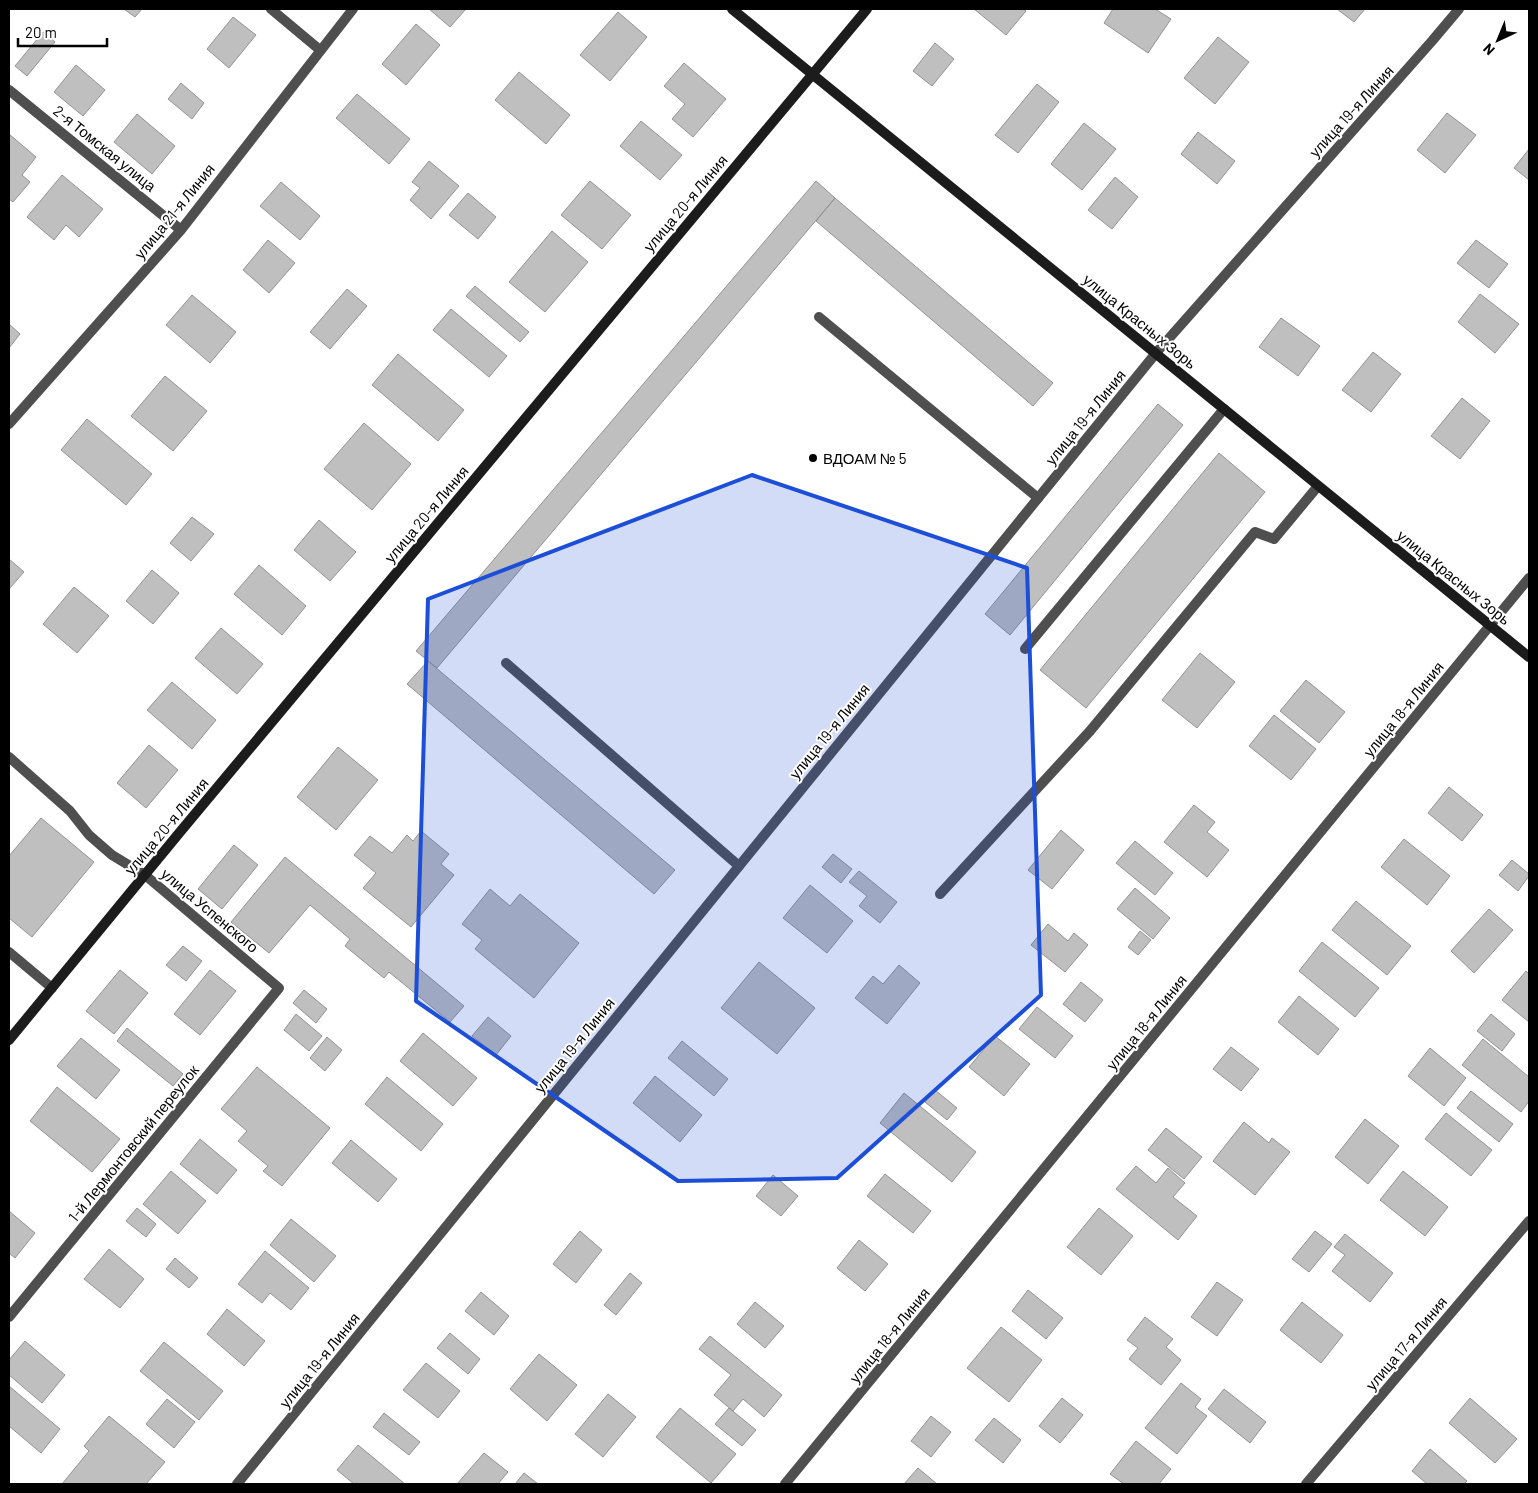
<svg xmlns="http://www.w3.org/2000/svg" width="1538" height="1493" viewBox="0 0 1538 1493" font-family="Barlow,sans-serif">
	<rect width="100%" height="100%" fill="#fff"/>
	<path fill="#bfbfbf" stroke="#939393" d="M 124,9 L 142,9 L 135,17 Z
		M 429,9 L 466,9 L 450,27 Z
		M 974,9 L 1023,9 L 1026,11 L 1006,35 Z
		M 1113,9 L 1155,9 L 1171,19 L 1148,53 L 1104,23 Z
		M 1337,9 L 1365,9 L 1354,22 Z
		M 618,12 L 647,37 L 610,81 L 580,55 Z
		M 233,17 L 256,35 L 229,68 L 207,49 Z
		M 416,24 L 440,45 L 406,85 L 382,64 Z
		M 43,32 L 55,42 L 27,76 L 15,66 Z
		M 1218,37 L 1249,62 L 1215,104 L 1184,78 Z
		M 935,43 L 954,59 L 932,86 L 913,71 Z
		M 684,63 L 726,99 L 693,137 L 672,119 L 685,104 L 664,86 Z
		M 76,65 L 105,90 L 83,116 L 54,92 Z
		M 519,72 L 570,115 L 546,144 L 495,100 Z
		M 181,83 L 204,103 L 192,119 L 168,99 Z
		M 1037,84 L 1059,102 L 1018,153 L 995,135 Z
		M 357,94 L 410,139 L 389,164 L 336,118 Z
		M 1447,113 L 1476,135 L 1445,173 L 1417,150 Z
		M 137,114 L 175,146 L 152,174 L 114,142 Z
		M 641,121 L 682,155 L 660,180 L 620,146 Z
		M 1084,123 L 1116,149 L 1082,190 L 1051,164 Z
		M 1198,132 L 1235,161 L 1217,184 L 1181,154 Z
		M 9,134 L 36,157 L 22,175 L 30,182 L 13,202 L 9,199 Z
		M 1529,149 L 1529,180 L 1514,168 Z
		M 429,161 L 459,186 L 431,219 L 410,200 L 420,188 L 412,182 Z
		M 62,175 L 103,209 L 79,237 L 66,225 L 54,240 L 27,217 Z
		M 1115,177 L 1138,197 L 1112,229 L 1088,210 Z
		M 590,181 L 631,215 L 602,249 L 561,215 Z
		M 816,181 L 835,198 L 437,668 L 416,651 Z
		M 281,182 L 320,216 L 300,240 L 260,206 Z
		M 468,193 L 496,217 L 478,239 L 449,215 Z
		M 835,198 L 1053,383 L 1033,406 L 816,221 Z
		M 552,231 L 588,262 L 545,312 L 509,282 Z
		M 268,240 L 295,263 L 269,293 L 243,270 Z
		M 1476,240 L 1508,264 L 1489,288 L 1457,263 Z
		M 475,286 L 529,332 L 520,342 L 466,296 Z
		M 347,289 L 367,306 L 330,349 L 310,332 Z
		M 1480,294 L 1519,324 L 1495,353 L 1458,322 Z
		M 192,295 L 236,332 L 210,363 L 166,325 Z
		M 451,309 L 507,356 L 489,377 L 433,330 Z
		M 1281,318 L 1320,346 L 1298,376 L 1259,347 Z
		M 9,324 L 20,334 L 9,348 Z
		M 1373,352 L 1401,374 L 1371,412 L 1342,390 Z
		M 398,354 L 464,410 L 438,441 L 372,385 Z
		M 165,376 L 207,411 L 173,451 L 131,416 Z
		M 1462,398 L 1490,421 L 1460,459 L 1431,436 Z
		M 1158,404 L 1183,425 L 1010,635 L 985,614 Z
		M 87,419 L 152,474 L 126,505 L 61,450 Z
		M 364,423 L 411,464 L 372,510 L 324,469 Z
		M 1219,453 L 1265,492 L 1086,708 L 1040,670 Z
		M 192,517 L 214,534 L 191,561 L 170,543 Z
		M 319,520 L 356,552 L 330,581 L 294,550 Z
		M 9,559 L 24,572 L 9,589 Z
		M 259,565 L 306,606 L 282,635 L 234,594 Z
		M 152,570 L 179,593 L 153,624 L 126,601 Z
		M 74,587 L 109,616 L 77,653 L 43,624 Z
		M 221,628 L 263,664 L 237,694 L 195,658 Z
		M 1200,653 L 1235,682 L 1197,728 L 1162,700 Z
		M 428,661 L 675,870 L 654,894 L 407,684 Z
		M 1306,680 L 1345,712 L 1319,743 L 1280,711 Z
		M 172,682 L 216,720 L 192,749 L 147,710 Z
		M 1274,715 L 1316,749 L 1291,780 L 1249,746 Z
		M 149,745 L 178,770 L 146,808 L 117,783 Z
		M 338,747 L 378,780 L 336,830 L 297,797 Z
		M 1449,787 L 1483,815 L 1462,841 L 1428,813 Z
		M 1194,805 L 1215,822 L 1207,832 L 1229,850 L 1207,877 L 1164,842 Z
		M 41,818 L 94,862 L 32,937 L 9,918 L 9,856 Z
		M 1061,830 L 1084,850 L 1052,889 L 1028,870 Z
		M 421,831 L 449,854 L 441,864 L 454,875 L 411,927 L 363,888 L 376,873 L 354,855 L 370,836 L 392,853 L 407,835 L 413,841 Z
		M 1404,839 L 1450,876 L 1427,905 L 1381,867 Z
		M 1135,841 L 1173,873 L 1155,895 L 1116,863 Z
		M 234,845 L 258,865 L 222,909 L 198,889 Z
		M 833,854 L 852,869 L 841,883 L 822,867 Z
		M 285,857 L 464,1006 L 450,1022 L 389,972 L 384,978 L 345,946 L 350,939 L 310,905 L 269,953 L 231,922 Z
		M 1512,860 L 1529,874 L 1529,876 L 1518,891 L 1499,875 Z
		M 859,871 L 897,902 L 880,923 L 859,906 L 867,896 L 849,882 Z
		M 810,885 L 853,921 L 827,953 L 783,918 Z
		M 1135,888 L 1170,918 L 1153,939 L 1117,909 Z
		M 490,889 L 510,906 L 520,894 L 579,943 L 534,998 L 475,949 L 482,940 L 462,924 Z
		M 1356,901 L 1411,946 L 1387,975 L 1332,930 Z
		M 1489,909 L 1513,930 L 1474,973 L 1451,951 Z
		M 1048,924 L 1068,941 L 1074,933 L 1088,945 L 1065,972 L 1031,945 Z
		M 1140,931 L 1151,940 L 1138,955 L 1128,947 Z
		M 1322,942 L 1379,988 L 1355,1017 L 1299,971 Z
		M 183,946 L 202,961 L 186,981 L 166,965 Z
		M 759,962 L 815,1008 L 777,1054 L 721,1008 Z
		M 899,965 L 920,983 L 887,1024 L 855,998 L 873,976 L 883,984 Z
		M 120,970 L 148,993 L 114,1034 L 86,1011 Z
		M 210,970 L 236,991 L 200,1035 L 174,1014 Z
		M 1526,971 L 1529,974 L 1529,1022 L 1502,1000 Z
		M 1081,982 L 1103,1000 L 1085,1022 L 1063,1004 Z
		M 304,990 L 327,1009 L 316,1023 L 293,1003 Z
		M 1299,996 L 1339,1029 L 1318,1055 L 1278,1022 Z
		M 1037,1007 L 1073,1036 L 1055,1058 L 1019,1029 Z
		M 296,1014 L 322,1036 L 309,1051 L 284,1030 Z
		M 1491,1014 L 1515,1034 L 1502,1051 L 1477,1031 Z
		M 488,1017 L 511,1036 L 496,1055 L 472,1036 Z
		M 127,1028 L 183,1074 L 173,1086 L 117,1041 Z
		M 423,1033 L 477,1078 L 453,1106 L 400,1061 Z
		M 995,1036 L 1030,1064 L 1004,1096 L 969,1067 Z
		M 327,1037 L 342,1050 L 325,1071 L 310,1058 Z
		M 81,1038 L 120,1070 L 96,1099 L 57,1066 Z
		M 1483,1039 L 1529,1077 L 1529,1101 L 1521,1112 L 1462,1065 Z
		M 682,1041 L 728,1079 L 714,1096 L 668,1058 Z
		M 1231,1047 L 1259,1069 L 1241,1091 L 1213,1069 Z
		M 1430,1048 L 1466,1078 L 1444,1106 L 1408,1076 Z
		M 257,1067 L 330,1128 L 282,1186 L 263,1171 L 268,1166 L 238,1141 L 247,1131 L 221,1109 Z
		M 655,1076 L 702,1115 L 680,1142 L 633,1103 Z
		M 387,1077 L 443,1124 L 421,1151 L 365,1104 Z
		M 57,1087 L 120,1139 L 92,1172 L 30,1121 Z
		M 935,1090 L 957,1108 L 947,1120 L 925,1102 Z
		M 1471,1091 L 1513,1124 L 1499,1142 L 1457,1108 Z
		M 904,1093 L 976,1152 L 952,1182 L 880,1123 Z
		M 1446,1113 L 1492,1150 L 1471,1176 L 1425,1139 Z
		M 1365,1119 L 1399,1146 L 1368,1184 L 1335,1157 Z
		M 1244,1122 L 1269,1143 L 1272,1138 L 1290,1152 L 1255,1195 L 1213,1161 Z
		M 1166,1128 L 1202,1157 L 1184,1179 L 1148,1150 Z
		M 200,1139 L 237,1170 L 217,1194 L 180,1164 Z
		M 351,1140 L 397,1179 L 378,1202 L 332,1163 Z
		M 1136,1166 L 1156,1183 L 1168,1168 L 1185,1183 L 1173,1197 L 1197,1216 L 1178,1240 L 1116,1189 Z
		M 171,1171 L 206,1201 L 178,1234 L 143,1204 Z
		M 1403,1171 L 1448,1207 L 1425,1236 L 1380,1200 Z
		M 885,1174 L 931,1211 L 913,1233 L 867,1196 Z
		M 773,1175 L 798,1196 L 781,1216 L 756,1196 Z
		M 137,1208 L 156,1224 L 146,1237 L 126,1221 Z
		M 1099,1208 L 1133,1236 L 1101,1275 L 1067,1247 Z
		M 9,1211 L 35,1233 L 15,1258 L 9,1253 Z
		M 291,1219 L 336,1256 L 314,1282 L 270,1245 Z
		M 580,1231 L 602,1250 L 576,1283 L 553,1264 Z
		M 1315,1231 L 1332,1244 L 1309,1272 L 1292,1259 Z
		M 1345,1234 L 1393,1273 L 1370,1302 L 1332,1271 L 1345,1255 L 1334,1247 Z
		M 859,1240 L 888,1264 L 865,1291 L 837,1268 Z
		M 109,1249 L 144,1279 L 120,1308 L 84,1279 Z
		M 265,1251 L 309,1288 L 291,1310 L 270,1293 L 262,1303 L 238,1284 Z
		M 175,1258 L 198,1278 L 189,1288 L 166,1269 Z
		M 630,1273 L 642,1283 L 616,1315 L 604,1305 Z
		M 1217,1282 L 1243,1300 L 1217,1336 L 1191,1317 Z
		M 1028,1290 L 1063,1318 L 1046,1339 L 1012,1311 Z
		M 481,1292 L 509,1316 L 494,1335 L 465,1311 Z
		M 755,1302 L 784,1326 L 765,1348 L 737,1324 Z
		M 1302,1302 L 1343,1335 L 1321,1363 L 1280,1330 Z
		M 227,1309 L 265,1341 L 244,1366 L 207,1334 Z
		M 1145,1317 L 1173,1339 L 1166,1347 L 1181,1360 L 1161,1385 L 1129,1359 L 1138,1348 L 1127,1340 Z
		M 1001,1327 L 1042,1360 L 1009,1402 L 967,1368 Z
		M 450,1333 L 480,1359 L 468,1374 L 437,1348 Z
		M 710,1336 L 782,1395 L 764,1417 L 743,1399 L 733,1411 L 714,1395 L 731,1375 L 699,1349 Z
		M 25,1341 L 65,1375 L 42,1403 L 9,1375 L 9,1360 Z
		M 164,1342 L 223,1391 L 199,1420 L 140,1371 Z
		M 539,1354 L 577,1385 L 547,1421 L 510,1389 Z
		M 426,1363 L 460,1391 L 438,1418 L 403,1390 Z
		M 1181,1383 L 1201,1399 L 1195,1407 L 1207,1416 L 1177,1454 L 1145,1428 Z
		M 9,1386 L 60,1429 L 41,1453 L 9,1426 Z
		M 1224,1389 L 1266,1422 L 1250,1443 L 1208,1409 Z
		M 608,1394 L 636,1417 L 603,1457 L 575,1434 Z
		M 1062,1398 L 1083,1415 L 1060,1443 L 1039,1426 Z
		M 1470,1398 L 1517,1439 L 1495,1463 L 1449,1423 Z
		M 167,1399 L 195,1422 L 174,1448 L 146,1424 Z
		M 680,1408 L 736,1454 L 711,1483 L 656,1437 Z
		M 729,1408 L 756,1430 L 742,1446 L 715,1424 Z
		M 384,1413 L 420,1442 L 409,1455 L 373,1427 Z
		M 109,1416 L 165,1462 L 146,1484 L 62,1484 L 89,1451 L 84,1446 Z
		M 931,1416 L 951,1432 L 931,1457 L 911,1441 Z
		M 994,1418 L 1021,1440 L 1003,1463 L 975,1440 Z
		M 1136,1441 L 1171,1469 L 1159,1484 L 1124,1484 L 1110,1474 Z
		M 358,1445 L 405,1484 L 354,1484 L 337,1470 Z
		M 1430,1449 L 1467,1481 L 1464,1484 L 1427,1484 L 1412,1471 Z
		M 484,1453 L 508,1472 L 498,1484 L 457,1484 Z
		M 918,1468 L 937,1484 L 904,1484 Z
		M 524,1473 L 538,1484 L 515,1484 Z"/>
	<g fill="none" stroke-linecap="round" stroke-linejoin="round">
		<path stroke="#4f4f4f" stroke-width="10" d="M 819,317 L 1038,498
			M 1025,649 L 1224,409
			M 506,663 L 739,866
			M 940,894 L 1090,731 L 1255,532 L 1274,539 L 1318,486
			M 9,952 L 52,988"/>
		<path stroke="#4f4f4f" stroke-width="10" d="M 271,9 L 320,50
			M 9,90 L 181,230
			M 9,424 L 181,230 L 353,9
			M 9,757 L 70,811 L 89,835 L 112,855 L 145,875 L 279,988 L 9,1317
			M 237,1484 L 1156,353 L 1432,41 L 1459,9
			M 785,1484 L 1529,578
			M 1306,1484 L 1529,1221"/>
		<path stroke="#1c1c1c" stroke-width="10" d="M 732,9 L 1529,657
			M 9,1040 L 180,832 L 867,9"/>
	</g>
	<path fill="#1d4ed8" fill-opacity="0.2" stroke="#1d4ed8" stroke-width="4" stroke-linejoin="round" d="M 752,475 L 1027,568 L 1041,995 L 837,1178 L 678,1181 L 416,1001 L 428,599 Z"/>
	<circle fill="#000" stroke="#fff" stroke-width="2" cx="813" cy="458" r="5"/>
	<g text-anchor="middle" dominant-baseline="central" stroke-width="4" stroke-linejoin="round" paint-order="stroke">
		<g font-size="15" fill="#000" stroke="#fff">
			<text transform="translate(1351 111) rotate(-48)">улица 19-я Линия</text>
			<text transform="translate(105 148) rotate(39)">2-я Томская улица</text>
			<text transform="translate(685 203) rotate(-50)">улица 20-я Линия</text>
			<text transform="translate(174 211) rotate(-51)">улица 21-я Линия</text>
			<text transform="translate(1140 321) rotate(39)">улица Красных Зорь</text>
			<text transform="translate(1085 417) rotate(-51)">улица 19-я Линия</text>
			<text transform="translate(426 514) rotate(-50)">улица 20-я Линия</text>
			<text transform="translate(1454 577) rotate(39)">улица Красных Зорь</text>
			<text transform="translate(1403 709) rotate(-51)">улица 18-я Линия</text>
			<text transform="translate(829 731) rotate(-51)">улица 19-я Линия</text>
			<text transform="translate(166 826) rotate(-50)">улица 20-я Линия</text>
			<text transform="translate(210 910) rotate(40)">улица Успенского</text>
			<text transform="translate(1146 1022) rotate(-51)">улица 18-я Линия</text>
			<text transform="translate(574 1045) rotate(-51)">улица 19-я Линия</text>
			<text transform="translate(133 1143) rotate(-51)">1-й Лермонтовский переулок</text>
			<text transform="translate(889 1335) rotate(-51)">улица 18-я Линия</text>
			<text transform="translate(1406 1343) rotate(-50)">улица 17-я Линия</text>
			<text transform="translate(319 1360) rotate(-51)">улица 19-я Линия</text>
		</g>
		<g font-size="15" fill="#000" stroke="#fff" text-anchor="start">
			<text x="823" y="458">ВДОАМ № 5</text>
		</g>
	</g>
	<rect width="1538" height="1493" fill="none" stroke="#000000" stroke-width="20"/>
	<g transform="translate(1498 40) rotate(224)" stroke="#ffffff" stroke-width="4" paint-order="stroke">
	<path d="M0-4L9 19L0 12L-9 19Z" fill="#000000"/>
	<text y="-8" font-size="14" font-weight="bold" text-anchor="middle" fill="#000000">N</text>
	</g>
	<path d="M18 38v8h89v-8" fill="none" stroke="#000000" stroke-width="2.5"/>
	<text x="25" y="38" font-size="15" fill="#000000" stroke="#ffffff" stroke-width="4" paint-order="stroke">20 m</text>
</svg>
